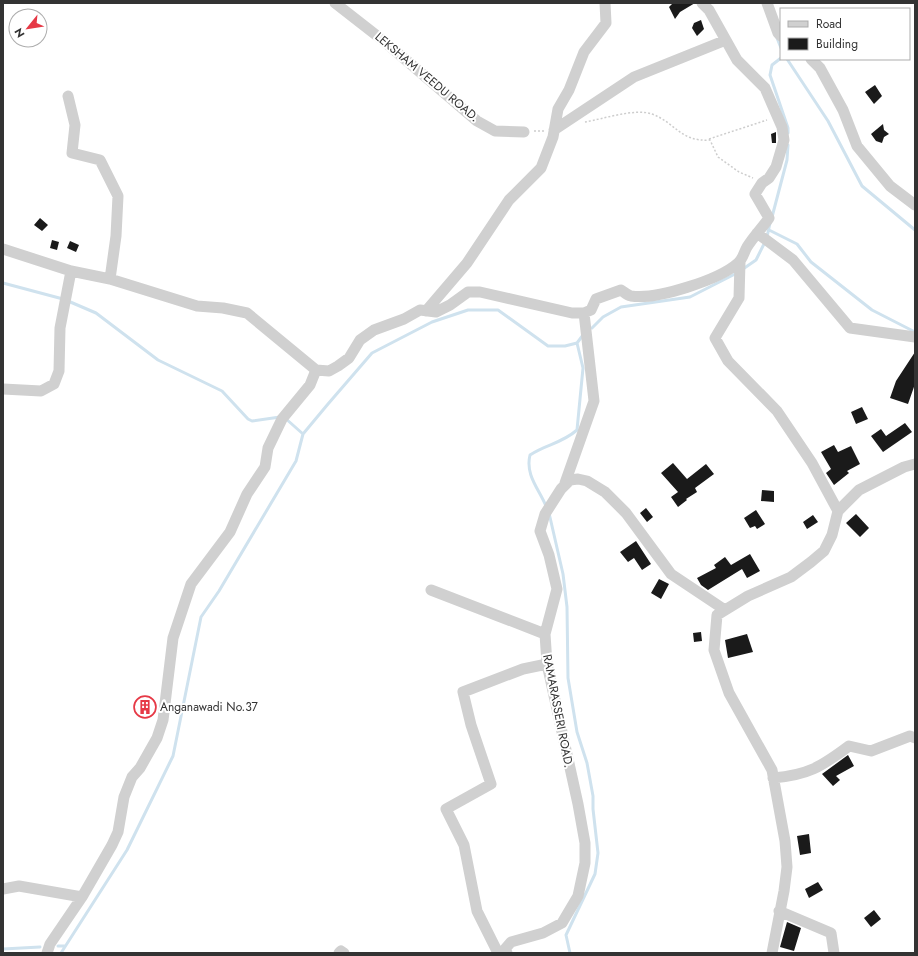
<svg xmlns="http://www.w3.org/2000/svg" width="918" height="956" viewBox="0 0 918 956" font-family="Jost,sans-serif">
	<rect width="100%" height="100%" fill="#fff"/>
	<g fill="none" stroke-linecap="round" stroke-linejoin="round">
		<path stroke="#cfe2ee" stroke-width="3" d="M 777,38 L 781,48
			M 781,58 L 772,65 L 770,75 L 788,128 L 788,133
			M 787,59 L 828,121 L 862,186 L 915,230
			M 772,217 L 787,160 L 788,145
			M 769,230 L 797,244 L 811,262 L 872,310 L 915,332
			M 767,237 L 770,223
			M 743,269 L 756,260 L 765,242
			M 3,283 L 63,299
			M 68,301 L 96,313 L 158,360 L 222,391 L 248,419 L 252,421 L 280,417
			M 592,328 L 603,317 L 621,307 L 690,297 L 737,273
			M 285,418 L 303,434
			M 546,506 C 539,489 525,475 530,455 C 546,444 561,444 577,430 L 583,368 L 577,343
			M 549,513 L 563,574 L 567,607 L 568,678 L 577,732 L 587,763 L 593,796 L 593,809 L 598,853 L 595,874 L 566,935 L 570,953
			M 58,946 L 65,946
			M 3,949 L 40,947
			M 61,953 L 127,850 L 173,756 L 201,617 L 219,591 L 296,461 L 303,434 L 328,404 L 372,353 L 432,322 L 468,310 L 498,310 L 548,346 L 565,346 L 577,343 L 583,335"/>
	</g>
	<path fill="#1a1a1a" d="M 673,3 L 695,3 L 680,12 L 675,19 L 669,7 Z
		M 701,20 L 704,29 L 697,36 L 692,28 L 694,23 Z
		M 875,85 L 882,96 L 874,104 L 865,92 Z
		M 883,124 L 884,130 L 889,134 L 884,137 L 882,143 L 876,141 L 871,134 Z
		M 776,132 L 776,143 L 772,143 L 771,134 Z
		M 40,218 L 48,225 L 42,231 L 34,225 Z
		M 52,240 L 59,242 L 57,250 L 50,248 Z
		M 70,241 L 79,245 L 76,252 L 67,248 Z
		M 915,352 L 915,384 L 908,404 L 890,398 L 896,381 Z
		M 862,407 L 868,419 L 856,424 L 851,412 Z
		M 905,423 L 912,432 L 883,452 L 871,436 L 881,429 L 886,436 Z
		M 834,445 L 838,452 L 851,446 L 860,464 L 847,471 L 849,473 L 834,485 L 826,473 L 831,469 L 821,452 Z
		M 673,463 L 687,479 L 706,464 L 714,474 L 695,488 L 697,492 L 686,499 L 687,500 L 678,507 L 671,497 L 678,492 L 661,473 Z
		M 762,490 L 774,491 L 774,502 L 761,501 Z
		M 646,508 L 653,517 L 647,522 L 640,513 Z
		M 756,510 L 765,524 L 757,529 L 755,526 L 750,528 L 744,518 Z
		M 856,514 L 869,528 L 860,537 L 846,523 Z
		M 813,515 L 818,522 L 807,529 L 803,522 Z
		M 636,541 L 651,564 L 642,570 L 634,558 L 628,562 L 620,552 Z
		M 750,554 L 760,571 L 747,578 L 742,569 L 708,590 L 701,585 L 697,578 L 716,568 L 714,565 L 725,557 L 731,565 Z
		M 659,579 L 669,584 L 661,599 L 651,593 Z
		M 701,632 L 702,641 L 694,642 L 693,633 Z
		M 747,634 L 753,652 L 728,658 L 725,640 Z
		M 848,755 L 854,766 L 836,776 L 840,780 L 833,786 L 822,774 Z
		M 809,834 L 811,853 L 800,855 L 797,836 Z
		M 818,882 L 823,890 L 809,898 L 805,889 Z
		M 874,910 L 881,919 L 871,927 L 864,918 Z
		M 787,922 L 801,928 L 794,951 L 780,947 Z"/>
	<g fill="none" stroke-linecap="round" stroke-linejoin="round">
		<path stroke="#cdcdcd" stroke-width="1.5" stroke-dasharray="2 2" stroke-linecap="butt" d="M 585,122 C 603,119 635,108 652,114 C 676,123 680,142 710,140 L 718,157 L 739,172 L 753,178
			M 534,131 L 544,131
			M 709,139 L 767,120"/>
		<path stroke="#d0d0d0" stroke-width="11" d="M 335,3 L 385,42 L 477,121 L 495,131 L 524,132
			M 767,3 L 778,33 L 781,36
			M 811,59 L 820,68 L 843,110 L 857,146 L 890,186 L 915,205
			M 68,96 L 75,125 L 72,153 L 100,160 L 118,196 L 116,236 L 110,279
			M 554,130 L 634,77 L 726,40
			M 757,233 L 793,260 L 850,328 L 915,337
			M 3,249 L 71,271 L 60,328 L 59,371 L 54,384 L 41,391 L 3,389
			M 740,262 L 739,298 L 715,338 L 728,361 L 777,411 L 812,463 L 838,511
			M 71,271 L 110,279 L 197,306 L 223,308 L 247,313 L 316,370
			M 426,311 L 467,263 L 509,200 L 541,168 L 553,137 L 558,109 L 569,90 L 584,52 L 606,23 L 605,3
			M 316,370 L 329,371 L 338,366 L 349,358 L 360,340 L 374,330 L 404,319 L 420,310 L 436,312 L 450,305 L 468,292 L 480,292 L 572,313 L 584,313 L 591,310 L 596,299 L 621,290 C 624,292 627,295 631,296 C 656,300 719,280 738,263 C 743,259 744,252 747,247 C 754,236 762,228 769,218 L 755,194 L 762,183 L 769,178 L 776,167 L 784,140 L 782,127 L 765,88 L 737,60 L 709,10 L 702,3
			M 565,483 L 594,401 L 584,313
			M 431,590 L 545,634
			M 773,778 C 808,775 821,767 849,746 L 871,751 L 910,736 L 915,738
			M 3,889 L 19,886 L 82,897
			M 779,911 L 831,933 L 834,953
			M 47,953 L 50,944 L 82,897 L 112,845 L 118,832 L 124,797 L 132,777 L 140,768 L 157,738 L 163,720 L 173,638 L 191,584 L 230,532 L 247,494 L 265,467 L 268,448 L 282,419 L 310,385 L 316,370
			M 339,953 L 341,951 L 344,953
			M 498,953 L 477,911 L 464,845 L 446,809 L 491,784 L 471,725 L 463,692 L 523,669 L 547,664
			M 507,953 L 505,949 L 511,942 L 543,933 L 562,923 L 578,896 L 585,863 L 585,843 L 578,804 L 547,664 L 545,634 L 557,589 L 549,555 L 540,531 L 545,514 L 561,489 L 570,480 L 578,479 L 587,481 L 605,492 L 626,513 L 671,574 L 725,610
			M 772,953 L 784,891 L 787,867 L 785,841 L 772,770 L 729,693 L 714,650 L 717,615 L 748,596 L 791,577 L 811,562 L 824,551 L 832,535 L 838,511 L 859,490 L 904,467 L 915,464"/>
	</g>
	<defs>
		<g id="building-ring" transform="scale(1.15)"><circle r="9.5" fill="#fff" stroke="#e63946" stroke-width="1.5"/><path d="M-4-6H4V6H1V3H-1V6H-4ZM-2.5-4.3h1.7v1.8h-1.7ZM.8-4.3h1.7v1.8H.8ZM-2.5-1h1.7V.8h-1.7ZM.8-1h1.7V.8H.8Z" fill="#e63946"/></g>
	</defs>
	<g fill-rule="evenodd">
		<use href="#building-ring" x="145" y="707"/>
	</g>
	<g text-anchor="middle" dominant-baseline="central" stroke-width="4" stroke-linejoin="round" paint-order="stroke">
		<g font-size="12" fill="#333" stroke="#fff">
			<text transform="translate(427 77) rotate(40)">LEKSHAM VEEDU ROAD.</text>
			<text transform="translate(558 711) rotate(79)">RAMARASSERI ROAD.</text>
		</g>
		<g font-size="12" fill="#333" stroke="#fff" text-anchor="start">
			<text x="160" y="707">Anganawadi No.37</text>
		</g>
	</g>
	<rect width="918" height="956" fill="none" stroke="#333333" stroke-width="8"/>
	<rect x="780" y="8" width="130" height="52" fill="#ffffff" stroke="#adadad"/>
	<rect x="788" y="21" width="20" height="6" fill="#d0d0d0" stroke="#adadad"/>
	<text x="816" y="28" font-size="12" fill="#333333">Road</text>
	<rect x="788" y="38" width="20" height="12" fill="#1a1a1a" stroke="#adadad"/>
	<text x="816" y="48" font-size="12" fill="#333333">Building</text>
	<g transform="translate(28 28) rotate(240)"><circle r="19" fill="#ffffff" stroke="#adadad"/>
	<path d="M0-3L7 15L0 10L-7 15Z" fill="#e63946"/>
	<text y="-6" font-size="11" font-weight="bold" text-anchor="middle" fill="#333333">N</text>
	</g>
</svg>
